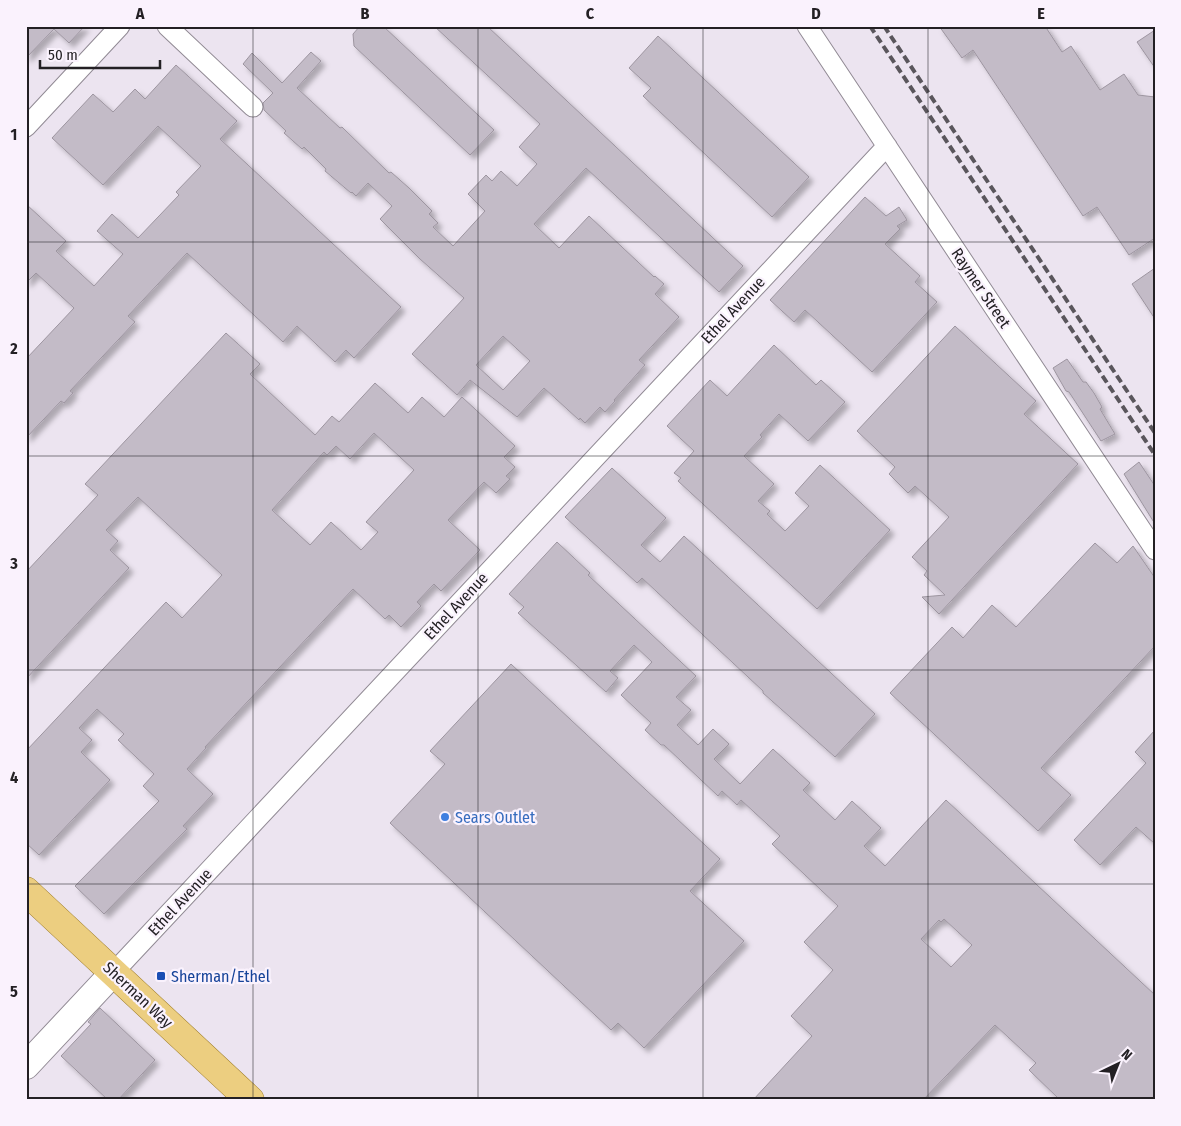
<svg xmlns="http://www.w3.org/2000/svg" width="1181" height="1126" viewBox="0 0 1181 1126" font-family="'Fira Sans Condensed',sans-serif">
	<defs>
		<filter id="shadow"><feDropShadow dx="4.5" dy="4.5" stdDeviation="2.5" flood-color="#0004"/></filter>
	</defs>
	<rect width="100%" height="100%" fill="#ece4f0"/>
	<path fill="#c3bbc7" stroke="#9d95a0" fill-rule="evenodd" filter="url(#shadow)" d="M 26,26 L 85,26 L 69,43 L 54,29 L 26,58 Z
		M 360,26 L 383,26 L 494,130 L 470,155 L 354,46 L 353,34 Z
		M 434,26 L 487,26 L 743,266 L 719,292 L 586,168 L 534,224 L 559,248 L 589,216 L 654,277 L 655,276 L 664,284 L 655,294 L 679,317 L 639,360 L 645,365 L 614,400 L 615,401 L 605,412 L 600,407 L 585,423 L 580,418 L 579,420 L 544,388 L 517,417 L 470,380 L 457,395 L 412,354 L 464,298 L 420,259 L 380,219 L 392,206 L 368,183 L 356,196 L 352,192 L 351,193 L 325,171 L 326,169 L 304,147 L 302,149 L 284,133 L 286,131 L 264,110 L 263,103 L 273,93 L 243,64 L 252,53 L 282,83 L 311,52 L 321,61 L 297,88 L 340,128 L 342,127 L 389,173 L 391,172 L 409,188 L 432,211 L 429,214 L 438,223 L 433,227 L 453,246 L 485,211 L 468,194 L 486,175 L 492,181 L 501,171 L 517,186 L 537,164 L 519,147 L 540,124 ZM 503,336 L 530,361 L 503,390 L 476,365 Z
		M 939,26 L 1045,26 L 1062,52 L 1071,46 L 1100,90 L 1124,74 L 1138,95 L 1155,97 L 1155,238 L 1129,255 L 1097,207 L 1083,216 L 973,50 L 962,58 Z
		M 1155,30 L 1155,68 L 1137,42 Z
		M 658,36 L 809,177 L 772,217 L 643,96 L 651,88 L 629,68 Z
		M 176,65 L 237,121 L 220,139 L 401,307 L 354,358 L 346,350 L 335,362 L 297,326 L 283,342 L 187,253 L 128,316 L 135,322 L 70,391 L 73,393 L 64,403 L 61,401 L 26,438 L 26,359 L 74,308 L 36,273 L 26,283 L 26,204 L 66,241 L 56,251 L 94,286 L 123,254 L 97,231 L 112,214 L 138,238 L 179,195 L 176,192 L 201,166 L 158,126 L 103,185 L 52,138 L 93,94 L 113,112 L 135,89 L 145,99 Z
		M 865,197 L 886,216 L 899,207 L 907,220 L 897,226 L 900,229 L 885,244 L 920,276 L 915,282 L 937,302 L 872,372 L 805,310 L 794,322 L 770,300 Z
		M 1155,268 L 1155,319 L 1132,284 Z
		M 955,326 L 1036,401 L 1024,414 L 1078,464 L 939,614 L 922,597 L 945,595 L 924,575 L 927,571 L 912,557 L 949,517 L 915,486 L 908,493 L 889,474 L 895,467 L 857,431 Z
		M 226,333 L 260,364 L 250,374 L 315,435 L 332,416 L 339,422 L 375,383 L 408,413 L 422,397 L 444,417 L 462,397 L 515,446 L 504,457 L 515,467 L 506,476 L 510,479 L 496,493 L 484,482 L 448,520 L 480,550 L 441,591 L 434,584 L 417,602 L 421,606 L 401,627 L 389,615 L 385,619 L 353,589 L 205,747 L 206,748 L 187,769 L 213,794 L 183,826 L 187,829 L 104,914 L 75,886 L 159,801 L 143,786 L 154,774 L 118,740 L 124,734 L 97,709 L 79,728 L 92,740 L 81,752 L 110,780 L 39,855 L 26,843 L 26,751 L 166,602 L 182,618 L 222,575 L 138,497 L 106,530 L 118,541 L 110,550 L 129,568 L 26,679 L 26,572 L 98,495 L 85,484 ZM 374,433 L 414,470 L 366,522 L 378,532 L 361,550 L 331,522 L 310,545 L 272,510 L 324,452 L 327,455 L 336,446 L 350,459 Z
		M 774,345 L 816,385 L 821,380 L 845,402 L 808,441 L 779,414 L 760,435 L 762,437 L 744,456 L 774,484 L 758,501 L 770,511 L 767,514 L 785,531 L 809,506 L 795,493 L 820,465 L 890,530 L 817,609 L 678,481 L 681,478 L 674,473 L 694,451 L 667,426 L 710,380 L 727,396 Z
		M 1067,359 L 1083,382 L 1086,382 L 1094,393 L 1102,407 L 1100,409 L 1115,434 L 1101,441 L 1069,392 L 1066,391 L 1053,368 Z
		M 1139,462 L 1155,486 L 1155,524 L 1124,474 Z
		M 612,468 L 666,518 L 641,545 L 660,562 L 684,536 L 875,714 L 835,757 L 763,693 L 763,691 L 642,578 L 637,583 L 565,517 Z
		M 557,542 L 590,573 L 588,575 L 696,676 L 676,697 L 691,710 L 677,725 L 698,745 L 713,729 L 729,744 L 714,759 L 740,784 L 773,749 L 810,783 L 803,790 L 835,820 L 852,801 L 881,828 L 864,846 L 885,866 L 946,800 L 1155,995 L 1155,1100 L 1060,1100 L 1029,1070 L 1036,1063 L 995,1025 L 923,1100 L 753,1100 L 812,1036 L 791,1016 L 833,970 L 804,942 L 838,906 L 772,844 L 780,836 L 741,800 L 737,805 L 722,791 L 718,796 L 664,745 L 661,745 L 645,730 L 651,723 L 621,695 L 652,662 L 634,645 L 610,671 L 618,678 L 606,692 L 518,613 L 524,607 L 509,594 ZM 944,919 L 972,945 L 951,967 L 921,939 L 939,920 L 941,922 Z
		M 1095,543 L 1117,563 L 1133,546 L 1155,578 L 1155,646 L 1041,768 L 1071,795 L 1038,831 L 890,693 L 952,627 L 963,638 L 992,605 L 1016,627 Z
		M 511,664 L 720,859 L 690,891 L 744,941 L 644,1048 L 618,1023 L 611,1030 L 390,823 L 445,764 L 430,751 Z
		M 1155,730 L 1155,844 L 1136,827 L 1100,865 L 1074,840 L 1146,763 L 1135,752 Z
		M 100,1008 L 155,1060 L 118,1100 L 108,1100 L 61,1056 L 91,1024 L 88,1022 Z"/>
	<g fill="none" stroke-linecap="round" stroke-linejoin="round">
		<g stroke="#918a94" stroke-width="21">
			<path id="street" d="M 167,26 L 253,107
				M 807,26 L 1155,550
				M 26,127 L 120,26
				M 114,972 L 887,146"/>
		</g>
		<g stroke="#918a94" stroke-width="28">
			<path id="secondary" d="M 26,1066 L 114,972"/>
		</g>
		<g stroke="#9d7c29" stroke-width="29">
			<path id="primary" d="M 26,891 L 250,1100"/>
		</g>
		<use href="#street" stroke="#fff" stroke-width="19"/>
		<use href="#secondary" stroke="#fff" stroke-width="26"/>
		<use href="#primary" stroke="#ecce80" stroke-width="28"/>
		<path stroke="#5a565c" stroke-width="4" stroke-dasharray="8 4" stroke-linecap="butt" d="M 870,26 L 1155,455
			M 884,26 L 1155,433"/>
	</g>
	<path fill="none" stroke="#232024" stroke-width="1" stroke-opacity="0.55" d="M 253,26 L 253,1100M 478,26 L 478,1100M 703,26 L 703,1100M 928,26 L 928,1100M 26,242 L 1155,242M 26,456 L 1155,456M 26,670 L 1155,670M 26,884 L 1155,884"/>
	<circle fill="#3f7fe0" stroke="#faf2fd" stroke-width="2" cx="445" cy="817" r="5"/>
	<rect fill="#1a4fb4" stroke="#faf2fd" stroke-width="2" x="156" y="971" width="10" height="10" rx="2.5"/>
	<g text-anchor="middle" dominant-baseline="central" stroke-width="4.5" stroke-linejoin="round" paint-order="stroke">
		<g font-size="16" fill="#232024" stroke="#faf2fd">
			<text transform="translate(981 288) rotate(56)">Raymer Street</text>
			<text transform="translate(733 310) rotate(-47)">Ethel Avenue</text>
			<text transform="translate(456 606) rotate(-47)">Ethel Avenue</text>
			<text transform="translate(180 902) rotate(-47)">Ethel Avenue</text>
			<text transform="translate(138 995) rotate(43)">Sherman Way</text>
		</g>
		<g font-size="16" fill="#366cbe" stroke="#faf2fd" text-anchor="start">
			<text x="455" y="817">Sears Outlet</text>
		</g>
		<g font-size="16" fill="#164399" stroke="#faf2fd" text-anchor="start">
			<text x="171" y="976">Sherman/Ethel</text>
		</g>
	</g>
	<rect width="1181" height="1126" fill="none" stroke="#faf2fd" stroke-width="55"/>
	<g transform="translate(1118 1064) rotate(43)" stroke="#faf2fd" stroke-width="4" paint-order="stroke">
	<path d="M0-4L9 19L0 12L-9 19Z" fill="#232024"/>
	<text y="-8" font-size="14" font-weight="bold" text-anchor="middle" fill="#232024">N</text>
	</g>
	<path d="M40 60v8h120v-8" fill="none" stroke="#232024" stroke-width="2.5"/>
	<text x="48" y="60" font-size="15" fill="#232024" stroke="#faf2fd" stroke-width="4" paint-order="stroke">50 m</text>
	<rect x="28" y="28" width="1126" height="1070" fill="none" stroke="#232024" stroke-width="2"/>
	<g font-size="16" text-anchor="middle" font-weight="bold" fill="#232024">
		<text x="140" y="19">A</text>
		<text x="365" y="19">B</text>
		<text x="590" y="19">C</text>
		<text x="816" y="19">D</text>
		<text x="1041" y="19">E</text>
		<text x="14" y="140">1</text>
		<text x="14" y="354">2</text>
		<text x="14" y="569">3</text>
		<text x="14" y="783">4</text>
		<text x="14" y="997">5</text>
	</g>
</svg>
